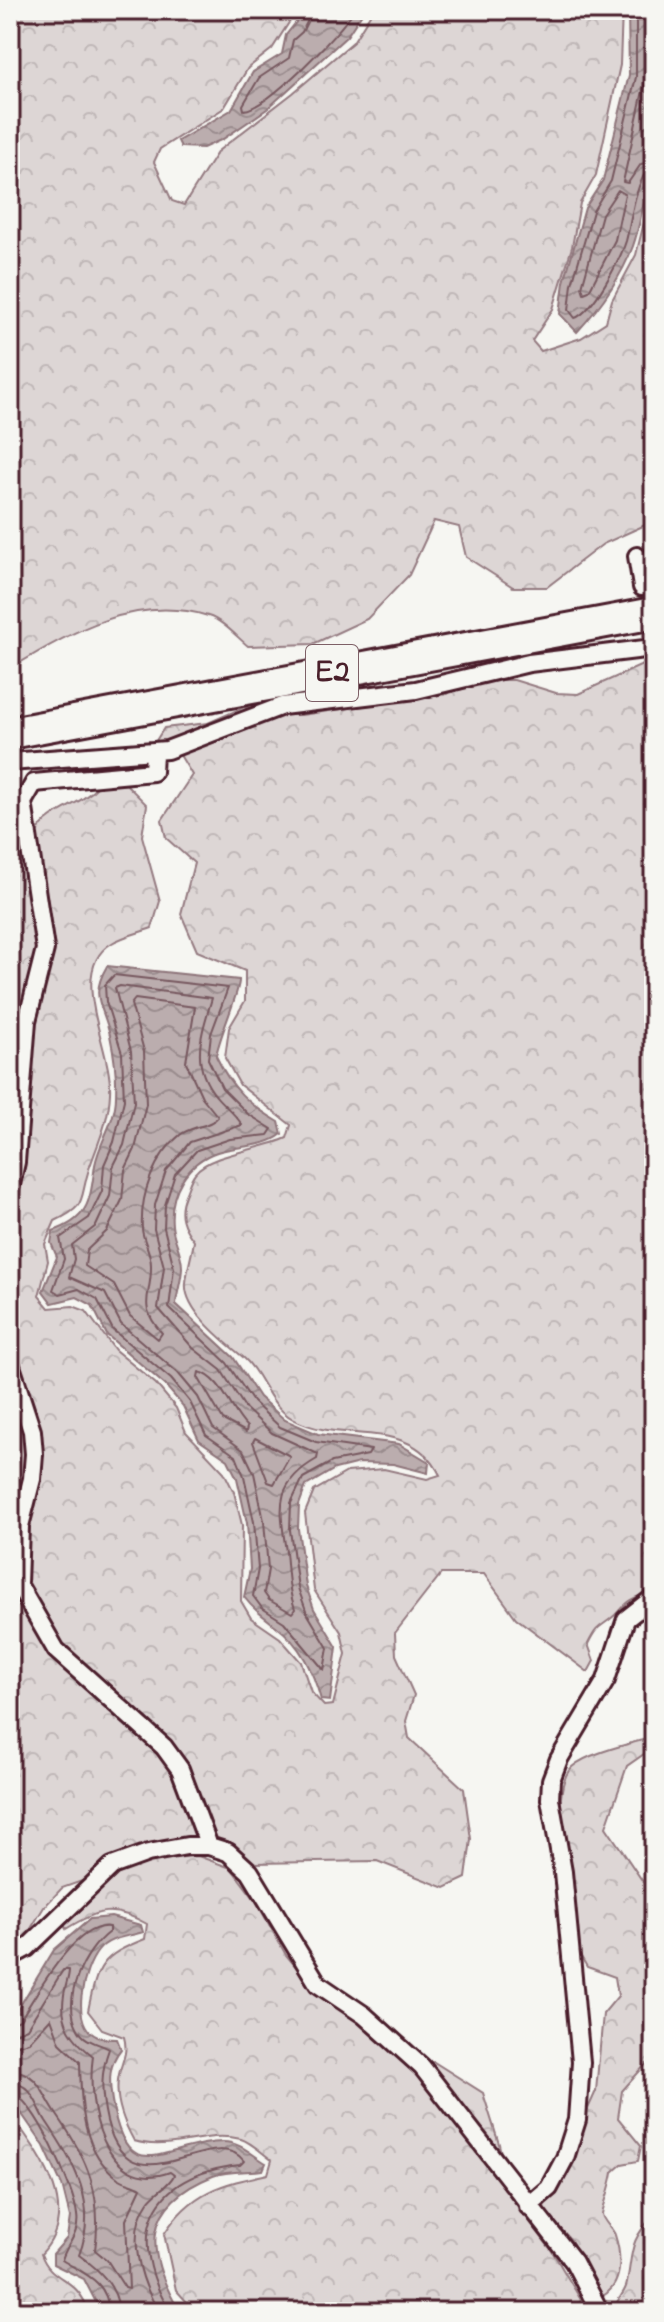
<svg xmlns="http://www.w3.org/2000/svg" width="664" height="2322" viewBox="0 0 664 2322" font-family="'Indie Flower',sans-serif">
	<defs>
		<pattern id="forest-crowns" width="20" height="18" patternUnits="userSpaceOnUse" patternTransform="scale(2)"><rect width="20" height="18" fill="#ddd6d5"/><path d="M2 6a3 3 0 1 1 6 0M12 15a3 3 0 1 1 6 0" fill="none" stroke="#bfb7b7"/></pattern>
		<pattern id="water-waves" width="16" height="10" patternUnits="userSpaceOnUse" patternTransform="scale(2)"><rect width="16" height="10" fill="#bbadae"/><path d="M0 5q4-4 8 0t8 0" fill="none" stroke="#9a8c8e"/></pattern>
	</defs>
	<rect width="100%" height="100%" fill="#f6f6f2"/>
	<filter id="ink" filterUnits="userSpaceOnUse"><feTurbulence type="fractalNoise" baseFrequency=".0125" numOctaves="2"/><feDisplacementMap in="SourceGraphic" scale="16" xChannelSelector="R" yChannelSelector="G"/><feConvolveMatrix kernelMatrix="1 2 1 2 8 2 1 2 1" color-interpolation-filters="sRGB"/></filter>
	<g filter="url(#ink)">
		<path fill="url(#forest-crowns)" stroke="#947a80" stroke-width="2" d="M 10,10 L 297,10 L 272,49 L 248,68 L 224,108 L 160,149 L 154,162 L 172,201 L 184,205 L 218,151 L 293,93 L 353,42 L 373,10 L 622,10 L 620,65 L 596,175 L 580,203 L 572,247 L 553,309 L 532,341 L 541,351 L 581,338 L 606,322 L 612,300 L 636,255 L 654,182 L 654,521 L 603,544 L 547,587 L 513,587 L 466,557 L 459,527 L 434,521 L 409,575 L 367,619 L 313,644 L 248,646 C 237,637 222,620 208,616 C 137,594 69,632 10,669 Z
			M 649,662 L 654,662 L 654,1604 L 640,1596 C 625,1601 625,1605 615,1615 C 600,1629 599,1622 588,1644 L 594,1661 L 588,1672 L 516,1618 L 484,1574 L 441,1574 L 395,1633 L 396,1655 L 414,1695 L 406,1721 L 409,1738 L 464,1789 L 471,1839 L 466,1878 L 445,1888 L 377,1861 L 254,1863 L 228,1846 L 200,1839 L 62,1888 L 44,1907 L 21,1945 L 10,1952 L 10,825 L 17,855 L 31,859 C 31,809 72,815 99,785 L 126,784 L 147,805 L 142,836 L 160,901 L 152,928 C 139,933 123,936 112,943 C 65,971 113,1049 110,1093 C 109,1121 98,1143 89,1169 C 79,1200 88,1206 55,1221 L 45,1244 L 48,1261 L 39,1296 L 49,1308 L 73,1306 L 86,1311 L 115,1350 L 156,1384 L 176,1408 L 186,1432 L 224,1472 L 234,1492 L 242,1525 L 241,1601 L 251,1618 L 280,1638 L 301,1662 L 311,1692 L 324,1706 L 333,1705 L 346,1654 L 341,1632 L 314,1590 L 305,1513 L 314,1491 L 347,1472 L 384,1469 L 427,1479 L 440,1475 C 411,1415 341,1446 293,1419 C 268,1405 263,1375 244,1358 C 226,1343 183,1310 186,1283 C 187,1269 192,1255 194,1241 C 183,1227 177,1213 185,1195 C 188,1189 190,1179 195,1173 C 209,1154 264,1149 287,1138 L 291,1125 L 240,1085 L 225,1058 L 229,1028 L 245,1001 L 245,971 L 197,951 L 181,914 L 194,863 L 166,838 L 162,820 L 192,775 L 180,755 L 155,742 L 164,728 L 208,723 L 244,707 L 266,715 L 301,715 L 446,694 L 491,680 L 514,680 L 556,693 L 578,694 Z
			M 654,1737 L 654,1747 L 627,1766 L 606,1827 L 654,1898 L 654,2063 L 646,2064 L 622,2091 L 618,2118 L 641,2146 L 638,2161 L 622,2164 L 613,2172 C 612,2183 602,2210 602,2214 C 603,2222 612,2227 615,2235 C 622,2257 623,2286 601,2297 L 571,2240 L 543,2209 L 596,2091 L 603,2014 L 618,1996 L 615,1977 L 587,1967 L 580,1955 C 575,1916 544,1792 572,1767 C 587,1753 633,1743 654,1737 Z
			M 198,1856 L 231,1868 L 256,1901 L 286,1955 L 317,1992 L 372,2029 L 406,2066 L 434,2062 L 483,2093 L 499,2144 L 510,2196 L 552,2251 L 581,2300 L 573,2312 L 196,2312 L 176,2290 L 164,2234 C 191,2191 222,2184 268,2174 L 272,2160 C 263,2154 251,2142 241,2139 C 203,2130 172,2152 134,2141 C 124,2123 115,2102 118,2080 C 120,2063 129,2055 124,2037 L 102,2029 L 88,2011 C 97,1965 101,1956 145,1939 L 147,1924 C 113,1905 98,1909 66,1929 L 62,1920 L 117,1873 L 157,1859 Z
			M 10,2113 C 39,2154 83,2209 41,2254 C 52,2284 76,2274 89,2312 L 10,2312 Z
			M 654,2215 L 654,2312 L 615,2312 C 614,2300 625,2295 627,2283 C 633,2250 629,2241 654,2215 Z"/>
		<path fill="url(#water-waves)" stroke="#8e747a" stroke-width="2" d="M 306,10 L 364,10 L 347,36 L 267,109 L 223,139 L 203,148 L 181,147 L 178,141 L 231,110 L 253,72 L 282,54 L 286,35 Z
			M 628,10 L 654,10 L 654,173 C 642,197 642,221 633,246 C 621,278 600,307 577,332 L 560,314 L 564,282 L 585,208 L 603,180 L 629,75 Z
			M 107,966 L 239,980 C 240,991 219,1037 216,1056 C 231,1088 249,1105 279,1122 L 282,1134 C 265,1148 239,1145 217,1152 C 187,1162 169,1192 172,1225 C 173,1239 182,1252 182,1267 C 182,1279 177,1292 176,1304 L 233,1357 L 259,1397 L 285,1420 L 318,1434 L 399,1444 L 429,1462 L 428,1473 L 393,1464 L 359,1463 L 335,1469 L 306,1486 L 299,1505 L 298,1529 L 306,1586 L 314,1609 L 337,1647 L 330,1701 L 321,1700 C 313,1671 301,1645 276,1626 C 263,1616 254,1610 244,1597 L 250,1569 L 247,1523 L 237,1478 L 228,1460 L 199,1440 L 183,1406 L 165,1385 L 107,1335 L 92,1305 L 77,1297 L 52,1303 L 43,1291 L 57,1257 L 51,1243 L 53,1231 C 90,1219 90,1199 95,1165 C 99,1142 116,1121 116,1096 C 117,1076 114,1054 110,1035 C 103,1004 89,997 107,966 Z
			M 111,1917 L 141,1925 L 143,1932 C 128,1937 108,1937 98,1951 C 83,1970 69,2025 98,2037 C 103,2039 111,2039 117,2039 L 121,2049 C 108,2065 109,2081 112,2101 C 127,2193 166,2142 223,2142 C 240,2142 252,2155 266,2163 L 263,2170 C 248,2172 227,2171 213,2176 C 140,2205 145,2253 180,2312 L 101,2312 L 84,2279 L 53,2264 L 53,2254 L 67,2238 L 70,2217 L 62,2185 L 44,2146 L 10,2097 L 10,2022 L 54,1950 L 90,1919 Z"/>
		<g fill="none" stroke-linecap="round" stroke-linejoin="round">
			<path stroke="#77585f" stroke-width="2" d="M 313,10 L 302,32 L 293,40 L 289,58 L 259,78 L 243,105 L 244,110 C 268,108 341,32 354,10
				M 636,10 L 636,77 L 611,181 L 593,211 L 572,284 L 569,310 L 575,318 C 593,312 620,260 626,241 C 632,218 633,196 644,175 L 654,171
				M 646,10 L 646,77 L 623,182 L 628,183 L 641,164 L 654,161
				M 618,190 L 625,194 L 615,240 L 589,291 L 584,293 L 582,287 L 602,214 Z
				M 114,975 L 228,988 L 211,1034 L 208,1059 L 222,1088 L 248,1114 L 272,1129 L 268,1135 L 230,1139 L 197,1150 L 175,1174 L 165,1205 L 164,1228 L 174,1268 L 169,1308 L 227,1363 L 253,1402 L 280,1427 L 316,1442 L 371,1450 L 368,1455 L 332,1462 L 303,1478 L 291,1503 L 290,1530 L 298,1588 L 307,1613 L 328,1648 L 324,1670 L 284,1622 L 262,1608 L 253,1596 L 258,1569 L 254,1522 L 244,1476 L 236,1456 L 206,1435 L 190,1402 L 171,1379 L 113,1330 L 97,1299 L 79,1289 L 60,1294 L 53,1290 L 64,1259 L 60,1238 L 89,1218 L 102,1191 L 104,1165 L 114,1142 L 124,1100 L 122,1053 L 106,1002 L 105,985 Z
				M 120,986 L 212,998 C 202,1033 189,1064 216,1096 C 224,1106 236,1114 242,1125 L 190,1142 L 166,1171 L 155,1205 L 154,1229 L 164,1267 L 158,1308 L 193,1348 L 221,1370 L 246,1409 L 272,1433 L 318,1454 L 317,1459 C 273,1484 280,1507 286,1552 C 288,1572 288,1589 295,1609 L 292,1613 L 269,1600 L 264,1593 L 268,1569 L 264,1521 L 254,1473 L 243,1450 L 213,1428 L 198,1397 L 178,1373 L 121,1324 L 105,1293 L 69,1277 L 74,1259 L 72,1245 L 96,1226 L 110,1196 L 113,1167 L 124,1145 L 134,1102 L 131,1051 L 115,988 Z
				M 135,999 L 195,1007 L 186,1062 L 202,1097 L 218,1117 C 210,1127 191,1126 180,1135 C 154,1156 140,1195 142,1229 C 143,1241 151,1252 151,1265 C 152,1297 136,1304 162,1333 L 158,1339 L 130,1316 L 114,1285 L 85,1266 L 87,1250 L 107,1231 L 122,1200 L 125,1170 L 135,1149 L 146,1104 L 144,1051 L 131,1004 Z
				M 199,1372 C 222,1377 231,1412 247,1427 L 246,1432 L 223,1420 L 198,1377 Z
				M 255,1438 L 290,1456 L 274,1484 L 268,1482 L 253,1442 Z
				M 10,2024 L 20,2020 C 36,1995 75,1922 109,1927 L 109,1932 C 84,1951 61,1998 78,2029 C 84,2042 99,2043 109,2049 C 100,2073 101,2095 107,2121 C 131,2215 212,2120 244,2161 L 240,2165 C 148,2175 125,2235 170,2312
				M 10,2035 L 27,2028 L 63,1970 L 69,1970 C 69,1978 65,1986 64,1995 C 59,2023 74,2041 93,2056 C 86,2103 103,2196 170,2172 L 174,2175 C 169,2186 155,2192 148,2202 C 125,2234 141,2282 159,2312
				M 10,2047 L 29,2042 L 51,2018 L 60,2043 L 80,2062 C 81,2103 81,2152 118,2178 C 126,2183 135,2184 141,2188 L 126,2220 L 129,2289 L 125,2288 L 107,2260 L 95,2250 C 103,2196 88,2159 57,2115 C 43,2096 39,2071 10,2070
				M 10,2082 C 33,2084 36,2105 46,2121 C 74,2163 99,2204 79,2255 C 97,2268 118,2286 119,2312
				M 10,2092 C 33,2095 75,2190 77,2215 C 80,2235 66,2244 62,2260 C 82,2273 108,2280 109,2312"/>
			<path stroke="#d4cbca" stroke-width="16" stroke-dasharray="16 8" stroke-linecap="butt" d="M 642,587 L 649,635"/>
			<g stroke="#4a1f2b" stroke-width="22">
				<path id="street" d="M 637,556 L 642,587
					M 10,762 L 167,750 L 282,706 L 416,690 L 529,663 L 653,648
					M 10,1189 L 16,1162 L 27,1021 L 45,949 L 23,802 L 34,783 L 153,772 L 154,752
					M 10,1363 L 32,1431 L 34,1454 L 32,1479 L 20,1526 L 18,1584 L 56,1650 L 164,1747 L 180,1769 L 209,1846
					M 10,1957 L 27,1948 L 112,1866 L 148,1853 L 187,1846 L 209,1846 L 228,1852 L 250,1872 L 318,1984 L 364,2015 L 422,2067 L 574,2262 L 600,2312
					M 528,2206 L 549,2188 L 565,2158 L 577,2120 L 581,2062 L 563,1872 L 550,1799 L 551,1780 L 559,1759 L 606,1680 L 626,1619 L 654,1597"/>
			</g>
			<g stroke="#4a1f2b" stroke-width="36">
				<path id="highway" d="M 10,733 L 654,613"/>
			</g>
			<use href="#street" stroke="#f6f6f2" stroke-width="16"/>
			<use href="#highway" stroke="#f6f6f2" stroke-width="30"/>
		</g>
	</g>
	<g text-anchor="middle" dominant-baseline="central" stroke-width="8" stroke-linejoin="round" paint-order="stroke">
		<rect fill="#f6f6f2" stroke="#7e6067" stroke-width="2" x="306" y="645" width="52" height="56" rx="6"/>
		<g font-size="32" font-weight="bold" fill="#4a1f2b">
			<text x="332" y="673">E2</text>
		</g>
	</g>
	<rect width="664" height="2322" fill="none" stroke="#f6f6f2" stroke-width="40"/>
	<rect x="20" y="20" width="624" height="2282" fill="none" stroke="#4a1f2b" stroke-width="3" filter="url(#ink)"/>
</svg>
